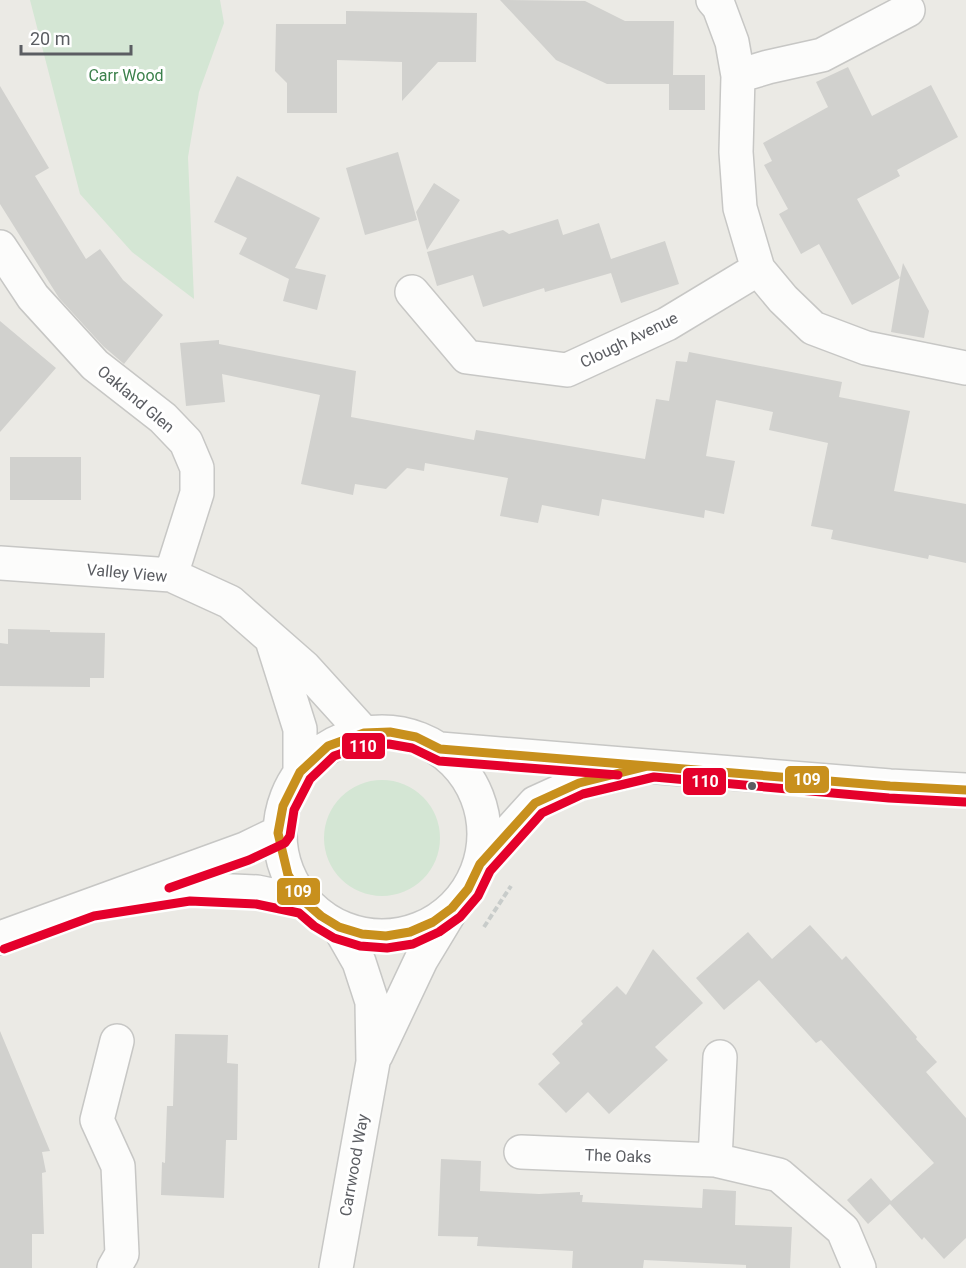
<svg xmlns="http://www.w3.org/2000/svg" width="966" height="1268" viewBox="0 0 966 1268" font-family="Roboto,sans-serif">
	<rect width="100%" height="100%" fill="#ebeae5"/>
	<path fill="#d4e6d4" d="M 30,0 L 220,0 L 224,23 L 199,92 L 188,157 L 194,299 L 132,252 L 80,194 Z
		M324 838a58 58 0 1 1 116 0a58 58 0 1 1-116 0Z"/>
	<path fill="#d1d1ce" d="M 500,0 L 585,1 L 625,21 L 674,21 L 673,75 L 705,75 L 705,110 L 669,110 L 669,84 L 607,84 L 556,60 Z
		M 346,11 L 477,13 L 476,62 L 438,62 L 402,101 L 402,62 L 337,60 L 337,113 L 287,113 L 287,83 L 275,71 L 276,24 L 346,24 Z
		M 848,67 L 872,116 L 931,85 L 958,137 L 897,170 L 900,176 L 857,199 L 900,278 L 903,263 L 929,311 L 924,338 L 891,332 L 900,278 L 852,305 L 819,244 L 801,254 L 779,214 L 788,209 L 764,165 L 772,161 L 763,143 L 828,107 L 816,82 Z
		M 0,86 L 49,168 L 35,176 L 86,259 L 100,249 L 123,280 L 163,315 L 124,364 L 103,346 L 59,298 L 0,204 Z
		M 398,152 L 417,220 L 365,235 L 346,168 Z
		M 237,176 L 320,218 L 295,268 L 326,275 L 317,310 L 283,301 L 289,279 L 239,254 L 247,238 L 214,222 Z
		M 434,183 L 460,200 L 427,250 L 416,212 Z
		M 558,219 L 563,235 L 599,223 L 611,259 L 665,241 L 679,284 L 621,303 L 611,273 L 545,292 L 544,288 L 483,307 L 473,275 L 437,286 L 427,252 L 503,230 L 509,234 Z
		M 0,321 L 56,368 L 0,432 Z
		M 219,340 L 219,344 L 356,371 L 351,417 L 474,440 L 476,430 L 645,459 L 656,399 L 669,401 L 676,361 L 687,362 L 689,352 L 842,382 L 839,397 L 910,411 L 894,491 L 966,504 L 966,563 L 929,555 L 928,559 L 831,539 L 833,530 L 811,526 L 828,443 L 769,430 L 773,412 L 716,400 L 706,456 L 735,461 L 724,514 L 705,510 L 704,518 L 602,499 L 599,516 L 542,505 L 538,523 L 500,516 L 508,478 L 425,463 L 424,471 L 407,468 L 386,489 L 355,484 L 353,495 L 301,484 L 320,395 L 222,374 L 225,402 L 186,406 L 180,343 Z
		M 10,457 L 81,457 L 81,500 L 10,500 Z
		M 8,629 L 50,630 L 50,632 L 105,633 L 104,678 L 90,678 L 90,687 L 0,686 L 0,643 L 8,644 Z
		M 810,925 L 842,960 L 846,956 L 917,1037 L 916,1039 L 937,1062 L 926,1072 L 966,1118 L 966,1238 L 944,1259 L 924,1237 L 922,1240 L 890,1204 L 868,1224 L 847,1200 L 871,1178 L 891,1201 L 934,1163 L 821,1040 L 816,1043 L 759,980 L 724,1010 L 696,978 L 748,932 L 772,959 Z
		M 653,949 L 703,1003 L 655,1047 L 668,1060 L 609,1114 L 588,1092 L 566,1113 L 538,1084 L 560,1063 L 552,1054 L 583,1024 L 581,1021 L 617,986 L 626,995 Z
		M 0,1031 L 50,1151 L 42,1152 L 46,1172 L 42,1173 L 44,1234 L 32,1234 L 32,1268 L 0,1268 Z
		M 175,1034 L 228,1035 L 227,1063 L 238,1064 L 237,1140 L 226,1140 L 224,1198 L 161,1195 L 162,1162 L 165,1163 L 167,1106 L 173,1106 Z
		M 441,1159 L 481,1161 L 480,1191 L 539,1194 L 580,1192 L 580,1195 L 583,1195 L 582,1202 L 702,1208 L 703,1189 L 736,1191 L 735,1225 L 792,1227 L 790,1268 L 746,1268 L 746,1265 L 644,1260 L 643,1268 L 572,1268 L 573,1251 L 477,1246 L 478,1237 L 438,1236 Z"/>
	<g fill="none" stroke-linecap="round" stroke-linejoin="round">
		<g stroke="#c7c7c5" stroke-width="36">
			<path id="minor" d="M 713,0 L 719,7 L 732,42 L 738,76 L 736,152 L 740,208 L 758,269 L 783,299 L 813,328 L 866,348 L 966,368
				M 738,76 L 768,67 L 822,55 L 908,10
				M 0,247 L 33,297 L 95,365 L 163,418 L 186,442 L 197,468 L 197,493 L 171,575
				M 412,292 L 467,357 L 567,370 L 667,324 L 758,269
				M 0,563 L 171,575 L 230,602 L 305,668 L 364,733
				M 272,640 L 300,729 L 300,772
				M280 834a102 102 0 1 1 204 0a102 102 0 1 1-204 0Z
				M 440,749 L 890,786 L 966,790
				M 480,864 L 535,803 L 579,783 L 622,773
				M 156,894 L 189,889 L 257,892 L 305,902
				M 0,938 L 245,849 L 278,833
				M 376,1055 L 421,960 L 450,912
				M 521,1152 L 715,1160 L 779,1175 L 843,1230 L 859,1268
				M 715,1160 L 720,1057
				M 114,1268 L 122,1254 L 118,1166 L 97,1120 L 117,1041
				M 336,1268 L 373,1062 L 372,1002 L 359,962 L 339,927"/>
		</g>
		<path stroke="#c8ccca" stroke-width="4" stroke-dasharray="6 3" stroke-linecap="butt" d="M 484,927 L 511,886"/>
		<use href="#minor" stroke="#fcfcfb" stroke-width="33"/>
		<g stroke="#fff" stroke-width="14">
			<path id="bus-1" d="M 390,732 L 416,737 L 440,749 L 648,766 L 579,783 L 535,803 L 480,864 L 468,889 L 452,908 L 433,922 L 410,932 L 386,936 L 362,934 L 339,927 L 321,916 L 305,902 L 288,875 L 278,833 L 283,806 L 300,772 L 328,746 L 364,733 Z
				M 648,766 L 890,786 L 966,790"/>
		</g>
		<g stroke="#fff" stroke-width="14">
			<path id="bus-2" d="M 169,888 L 249,860 L 285,843 L 290,836 L 294,810 L 310,779 L 334,756 L 366,745 L 389,744 L 412,748 L 439,761 L 618,775
				M 4,949 L 94,916 L 190,901 L 256,904 L 299,913 L 314,926 L 334,938 L 360,946 L 387,948 L 413,944 L 439,932 L 460,917 L 478,896 L 490,871 L 542,813 L 583,794 L 654,777 L 889,798 L 965,802"/>
		</g>
		<use href="#bus-1" stroke="#c8901d" stroke-width="9"/>
		<use href="#bus-2" stroke="#e4002b" stroke-width="9"/>
	</g>
	<circle fill="#5b5d62" stroke="#fff" stroke-width="2" cx="752" cy="786" r="5"/>
	<g text-anchor="middle" dominant-baseline="central" stroke-width="6" stroke-linejoin="round" paint-order="stroke">
		<g font-size="16" fill="#3c814c" stroke="#fff">
			<text x="126" y="75">Carr Wood</text>
		</g>
		<g font-size="16" fill="#5b5d62" stroke="#fff">
			<text transform="translate(629 340) rotate(-26)">Clough Avenue</text>
			<text transform="translate(136 399) rotate(40)">Oakland Glen</text>
			<text transform="translate(127 573) rotate(5)">Valley View</text>
			<text transform="translate(618 1156) rotate(2)">The Oaks</text>
			<text transform="translate(354 1165) rotate(-80)">Carrwood Way</text>
		</g>
	</g>
	<g stroke="#fff" stroke-width="2">
		<rect x="341" y="732" width="45" height="28" rx="6" fill="#e4002b"/>
		<rect x="784" y="765" width="46" height="29" rx="6" fill="#c8901d"/>
		<rect x="682" y="767" width="45" height="29" rx="6" fill="#e4002b"/>
		<rect x="276" y="877" width="45" height="29" rx="6" fill="#c8901d"/>
	</g>
	<g font-size="16" text-anchor="middle" font-weight="bold" fill="#fff">
		<text x="363" y="752">110</text>
		<text x="807" y="785">109</text>
		<text x="705" y="787">110</text>
		<text x="298" y="897">109</text>
	</g>
	<path d="M21 45v9h110v-9" fill="none" stroke="#5b5d62" stroke-width="3"/>
	<text x="30" y="45" font-size="18" fill="#5b5d62" stroke="#ffffff" stroke-width="4.5" paint-order="stroke">20 m</text>
</svg>
